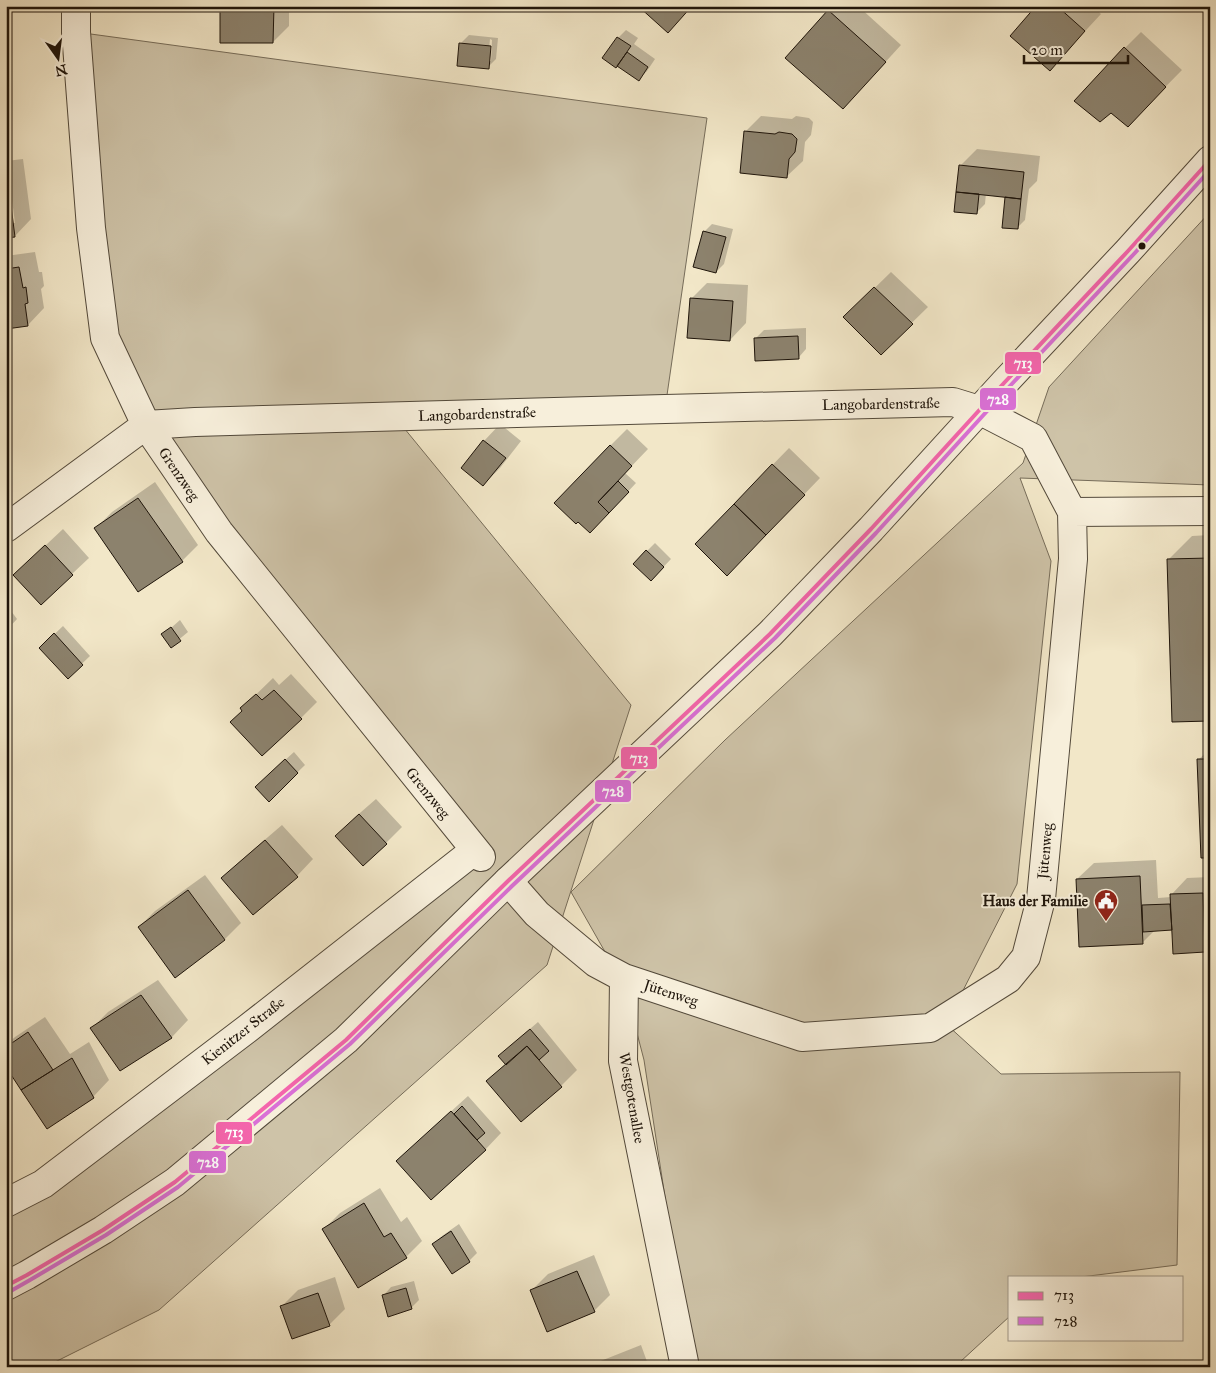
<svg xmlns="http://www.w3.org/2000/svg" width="1216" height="1373" viewBox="0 0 1216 1373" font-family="'IM FELL Great Primer',serif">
	<rect width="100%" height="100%" fill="#f2e7c8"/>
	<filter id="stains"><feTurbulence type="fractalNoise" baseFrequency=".004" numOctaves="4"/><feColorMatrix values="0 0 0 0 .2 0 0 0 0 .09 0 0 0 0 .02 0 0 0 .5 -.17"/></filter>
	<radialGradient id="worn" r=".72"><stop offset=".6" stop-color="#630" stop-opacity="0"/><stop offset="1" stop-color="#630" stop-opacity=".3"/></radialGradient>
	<path fill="#cec3a8" stroke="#766c59" d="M 76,32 L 707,118 L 665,409 L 395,417 L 631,705 L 547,965 L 159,1310 L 45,1367 L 6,1367 L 6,1203 L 474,850 L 219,532 L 105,338 Z
		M 1210,212 L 1210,485 L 1020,478 L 1051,561 L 1017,884 L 946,1024 L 1001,1074 L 1180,1072 L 1177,1265 L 1081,1277 L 1010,1277 L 1010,1316 L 960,1362 L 960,1367 L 691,1367 L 644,1060 L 625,987 L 571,892 L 725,740 L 1023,463 L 1049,387 Z"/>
	<path fill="#0003" fill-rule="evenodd" d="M 222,6 L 289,6 L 289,26 L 273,42 Z
		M 834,6 L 858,6 L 901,45 L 859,91 L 829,11 Z
		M 1038,6 L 1092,6 L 1101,14 L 1050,69 Z
		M 626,30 L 638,38 L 634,44 L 655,59 L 647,71 L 639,79 L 604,58 L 618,38 Z
		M 1141,32 L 1182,70 L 1128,125 L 1125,48 Z
		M 469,35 L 498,38 L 496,59 L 488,67 L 461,43 ZM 490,39 L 492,40 L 491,61 L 488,61 Z
		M 761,116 L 792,119 L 796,116 L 809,118 L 813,122 L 811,135 L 805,142 L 803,161 L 786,177 L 745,132 Z
		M 977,149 L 1040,156 L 1037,181 L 1029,189 L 1025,220 L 1017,228 L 1007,196 L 986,193 L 985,204 L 977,212 L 956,210 L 961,165 Z
		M 23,159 L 31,219 L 15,236 L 12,223 L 15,223 L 8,169 L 6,169 L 6,161 Z
		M 712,224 L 733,229 L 724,264 L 716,272 L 704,232 Z
		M 35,252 L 39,272 L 42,272 L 44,286 L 41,289 L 44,308 L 28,325 L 6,328 L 6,256 Z
		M 891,272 L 928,307 L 881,353 L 845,317 Z
		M 707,283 L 748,285 L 746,323 L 730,340 L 691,299 Z
		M 806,328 L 806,349 L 799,357 L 756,338 L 764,330 Z
		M 500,424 L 521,441 L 500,468 L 483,485 L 484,441 Z
		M 627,429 L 648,449 L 625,473 L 636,483 L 624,496 L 578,520 L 610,446 Z
		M 789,448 L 820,478 L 743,558 L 696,544 Z
		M 155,482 L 198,545 L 182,561 L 96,528 L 112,512 Z
		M 63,529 L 89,558 L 41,603 L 31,559 Z
		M 1210,535 L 1210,719 L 1168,560 L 1192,536 Z
		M 655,543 L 671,559 L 651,580 L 634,564 Z
		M 6,604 L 17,619 L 6,631 Z
		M 180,620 L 188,632 L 171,646 L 163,635 Z
		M 63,626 L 90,656 L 68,677 L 40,648 Z
		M 291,674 L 317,702 L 301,718 L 244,710 L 242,708 L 273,678 L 279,685 Z
		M 1210,749 L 1210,857 L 1198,760 Z
		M 294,752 L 305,765 L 269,800 L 264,779 Z
		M 376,799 L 402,827 L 386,843 L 353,819 Z
		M 282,825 L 313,859 L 297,876 L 223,878 L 239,862 Z
		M 1156,860 L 1158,898 L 1171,897 L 1171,895 L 1187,878 L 1210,877 L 1210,946 L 1205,951 L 1173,929 L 1155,930 L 1143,942 L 1077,879 L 1094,863 Z
		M 205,875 L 241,923 L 224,940 L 139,927 L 155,911 Z
		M 158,980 L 188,1020 L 172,1037 L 120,1069 L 92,1028 L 108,1012 Z
		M 45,1017 L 70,1054 L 89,1042 L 109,1080 L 93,1097 L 6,1064 L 6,1045 L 15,1037 Z
		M 538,1022 L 577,1070 L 561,1086 L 521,1120 L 488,1081 L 506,1063 L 508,1048 Z
		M 468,1096 L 501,1133 L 485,1150 L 414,1145 Z
		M 380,1188 L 401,1222 L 407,1217 L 422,1241 L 406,1257 L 324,1229 L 340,1213 Z
		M 459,1224 L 477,1253 L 469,1261 L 434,1244 L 442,1236 Z
		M 594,1255 L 610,1295 L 594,1311 L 532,1290 L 548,1274 Z
		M 335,1277 L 345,1309 L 329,1325 L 282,1306 L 298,1290 Z
		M 414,1281 L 419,1300 L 411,1308 L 384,1295 L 391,1287 Z
		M 641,1345 L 649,1367 L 590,1367 L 593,1364 Z"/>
	<path fill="#8c826d" stroke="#1e140a" d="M 220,6 L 274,6 L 273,43 L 220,43 Z
		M 638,6 L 692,6 L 668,33 Z
		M 1036,6 L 1057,6 L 1085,31 L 1050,71 L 1010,36 Z
		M 828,10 L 886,62 L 843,109 L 785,58 Z
		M 617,37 L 631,46 L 616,68 L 602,58 Z
		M 459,43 L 491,46 L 489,69 L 457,66 Z
		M 1124,47 L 1166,87 L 1128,127 L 1111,113 L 1100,122 L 1074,101 Z
		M 627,52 L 648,67 L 639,81 L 617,66 Z
		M 744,131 L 775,134 L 779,132 L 792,134 L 797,139 L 795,152 L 789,159 L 787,178 L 740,173 Z
		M 959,165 L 1024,172 L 1021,199 L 956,192 Z
		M 6,175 L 7,175 L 15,237 L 6,238 Z
		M 956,192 L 979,194 L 977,214 L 954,212 Z
		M 1005,197 L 1021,199 L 1018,229 L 1002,228 Z
		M 703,231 L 726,237 L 716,273 L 693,267 Z
		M 19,267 L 23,288 L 26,287 L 28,303 L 25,304 L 28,326 L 6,329 L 6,269 Z
		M 874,287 L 913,324 L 881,355 L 843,317 Z
		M 690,298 L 733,301 L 730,341 L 687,338 Z
		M 798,336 L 799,359 L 755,361 L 754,338 Z
		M 483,440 L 506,458 L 483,486 L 461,468 Z
		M 610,445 L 632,466 L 598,502 L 609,513 L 590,533 L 578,522 L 576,524 L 554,503 Z
		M 772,464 L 805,495 L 766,535 L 734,504 Z
		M 618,481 L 629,492 L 609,513 L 598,502 Z
		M 138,498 L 183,562 L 138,592 L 94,528 Z
		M 734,504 L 766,535 L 727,576 L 695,544 Z
		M 45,545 L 73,575 L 41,605 L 13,575 Z
		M 646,550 L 664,567 L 651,581 L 633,564 Z
		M 1210,558 L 1210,721 L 1172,722 L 1167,559 Z
		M 171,627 L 181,641 L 171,648 L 161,634 Z
		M 54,633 L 83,665 L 68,679 L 39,648 Z
		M 274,690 L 302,719 L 262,756 L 230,722 L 242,711 L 240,708 L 256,694 L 262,700 Z
		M 285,759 L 298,773 L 269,802 L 255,787 Z
		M 1197,759 L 1210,759 L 1210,858 L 1201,858 Z
		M 359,814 L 387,844 L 363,866 L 335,836 Z
		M 265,840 L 298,877 L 253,915 L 221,878 Z
		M 1140,876 L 1143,944 L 1079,947 L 1076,879 Z
		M 188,890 L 225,940 L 175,978 L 138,927 Z
		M 1203,893 L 1205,952 L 1173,954 L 1170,894 Z
		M 1170,904 L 1172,930 L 1143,932 L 1142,905 Z
		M 141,995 L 172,1038 L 120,1071 L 90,1028 Z
		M 530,1029 L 549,1051 L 539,1060 L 527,1046 L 506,1065 L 498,1056 Z
		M 28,1032 L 53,1070 L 21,1090 L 6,1067 L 6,1047 Z
		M 527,1046 L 562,1087 L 521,1122 L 486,1081 Z
		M 72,1058 L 94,1098 L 47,1129 L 21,1090 Z
		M 462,1106 L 485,1133 L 477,1140 L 454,1114 Z
		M 451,1111 L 486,1150 L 431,1200 L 396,1161 Z
		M 364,1203 L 384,1237 L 391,1233 L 407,1258 L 358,1288 L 322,1229 Z
		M 451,1231 L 470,1262 L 452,1274 L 432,1244 Z
		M 577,1271 L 595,1312 L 547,1332 L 530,1290 Z
		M 406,1288 L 412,1309 L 388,1317 L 382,1295 Z
		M 318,1293 L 330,1326 L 292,1339 L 280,1306 Z"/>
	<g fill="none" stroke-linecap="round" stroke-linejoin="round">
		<g stroke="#53493a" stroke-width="30">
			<path id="minor" d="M 76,6 L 76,32 L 91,228 L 105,338 L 146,425 L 219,532 L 481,857
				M 1072,512 L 1210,511
				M 6,528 L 146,425 L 195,422 L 665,409 L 953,402 L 979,410 L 1033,438 L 1072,512 L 1073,559 L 1041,899 L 1026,957 L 1008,979 L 930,1028 L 802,1037 L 624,978
				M 508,881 L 537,914 L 596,963 L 624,978 L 623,1061 L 685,1367
				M 6,1203 L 43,1184 L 247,1029 L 475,850"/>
		</g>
		<g stroke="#53493a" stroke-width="30">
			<path id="tertiary" d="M 6,1286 L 27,1275 L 103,1230 L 175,1182 L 346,1040 L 508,881 L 770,634 L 871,529 L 1004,383 L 1128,251 L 1210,160"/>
		</g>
		<use href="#minor" stroke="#f7efdb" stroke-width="28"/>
		<use href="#tertiary" stroke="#f7efdb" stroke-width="28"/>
		<g stroke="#f7efdb" stroke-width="8">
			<path id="bus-1" d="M 6,1286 L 27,1275 L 103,1230 L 175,1182 L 346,1040 L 508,881 L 770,634 L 871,529 L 1004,383 L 1128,251 L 1210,160"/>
		</g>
		<g stroke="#f7efdb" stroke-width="8">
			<path id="bus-2" d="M 9,1292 L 30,1280 L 106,1235 L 178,1187 L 350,1044 L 512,886 L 775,638 L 876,533 L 1009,387 L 1133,255 L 1210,170"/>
		</g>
		<use href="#bus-1" stroke="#f465ac" stroke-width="4"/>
		<use href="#bus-2" stroke="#da70d6" stroke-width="4"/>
	</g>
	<defs>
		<g id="civic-pin" transform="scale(1.25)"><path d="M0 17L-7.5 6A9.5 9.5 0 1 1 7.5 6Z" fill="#8f2418" stroke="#f7efdb"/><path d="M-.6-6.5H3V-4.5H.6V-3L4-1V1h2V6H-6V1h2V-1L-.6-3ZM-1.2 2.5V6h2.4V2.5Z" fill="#fff"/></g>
	</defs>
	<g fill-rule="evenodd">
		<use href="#civic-pin" x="1106" y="901"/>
	</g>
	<circle fill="#1e140a" stroke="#f7efdb" stroke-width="2" cx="1142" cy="246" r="4.5"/>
	<g text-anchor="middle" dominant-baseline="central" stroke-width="4" stroke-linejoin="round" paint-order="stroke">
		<g font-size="15" fill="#1e140a" stroke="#f7efdb">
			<text transform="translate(881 404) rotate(-1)">Langobardenstraße</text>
			<text transform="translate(477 414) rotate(-2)">Langobardenstraße</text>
			<text transform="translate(179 474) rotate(56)">Grenzweg</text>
			<text transform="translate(428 793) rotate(51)">Grenzweg</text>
			<text transform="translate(1045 851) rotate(-85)">Jütenweg</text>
			<text transform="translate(671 993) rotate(18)">Jütenweg</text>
			<text transform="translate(243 1031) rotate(-38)">Kienitzer Straße</text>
			<text transform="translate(632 1098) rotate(80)">Westgotenallee</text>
		</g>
		<g font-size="15" font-weight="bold" fill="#1e140a" stroke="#f7efdb" text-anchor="end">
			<text x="1088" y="901">Haus der Familie</text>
		</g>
	</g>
	<g stroke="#f7efdb" stroke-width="2">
		<rect x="1004" y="351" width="38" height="24" rx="5" fill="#f465ac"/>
		<rect x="979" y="387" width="38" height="24" rx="5" fill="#da70d6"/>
		<rect x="620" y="746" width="38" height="24" rx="5" fill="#f465ac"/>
		<rect x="594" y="779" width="38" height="24" rx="5" fill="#da70d6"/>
		<rect x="215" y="1121" width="38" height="24" rx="5" fill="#f465ac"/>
		<rect x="188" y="1150" width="39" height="24" rx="5" fill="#da70d6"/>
	</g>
	<g font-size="14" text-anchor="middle" font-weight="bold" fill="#fff">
		<text x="1023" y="368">713</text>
		<text x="998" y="404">728</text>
		<text x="639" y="763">713</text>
		<text x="613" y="796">728</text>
		<text x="234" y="1137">713</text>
		<text x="208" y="1167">728</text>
	</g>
	<rect width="1216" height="1373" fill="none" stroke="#f2e7c8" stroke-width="25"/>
	<rect x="8" y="8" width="1201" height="1358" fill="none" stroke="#1e140a" stroke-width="2.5"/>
	<rect x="12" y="12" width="1191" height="1348" fill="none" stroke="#1e140a"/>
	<rect x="1008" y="1276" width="175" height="65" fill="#f7efdb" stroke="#a09787"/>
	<rect x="1018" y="1292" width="25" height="8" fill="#f465ac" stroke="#a09787"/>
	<text x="1054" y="1300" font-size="15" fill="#1e140a">713</text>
	<rect x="1018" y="1317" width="25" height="8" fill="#da70d6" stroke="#a09787"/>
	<text x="1054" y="1326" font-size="15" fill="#1e140a">728</text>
	<g transform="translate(58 58) rotate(166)" stroke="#f7efdb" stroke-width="4" paint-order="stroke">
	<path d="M0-4L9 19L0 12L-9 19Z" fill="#1e140a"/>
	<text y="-8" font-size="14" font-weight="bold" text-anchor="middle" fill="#1e140a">N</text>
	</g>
	<path d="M1024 55v8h104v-8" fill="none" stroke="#1e140a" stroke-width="2.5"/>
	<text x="1031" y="55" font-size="15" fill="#1e140a" stroke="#f7efdb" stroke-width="4" paint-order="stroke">20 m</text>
	<rect width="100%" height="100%" filter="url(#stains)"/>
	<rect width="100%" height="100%" fill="url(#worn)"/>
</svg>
